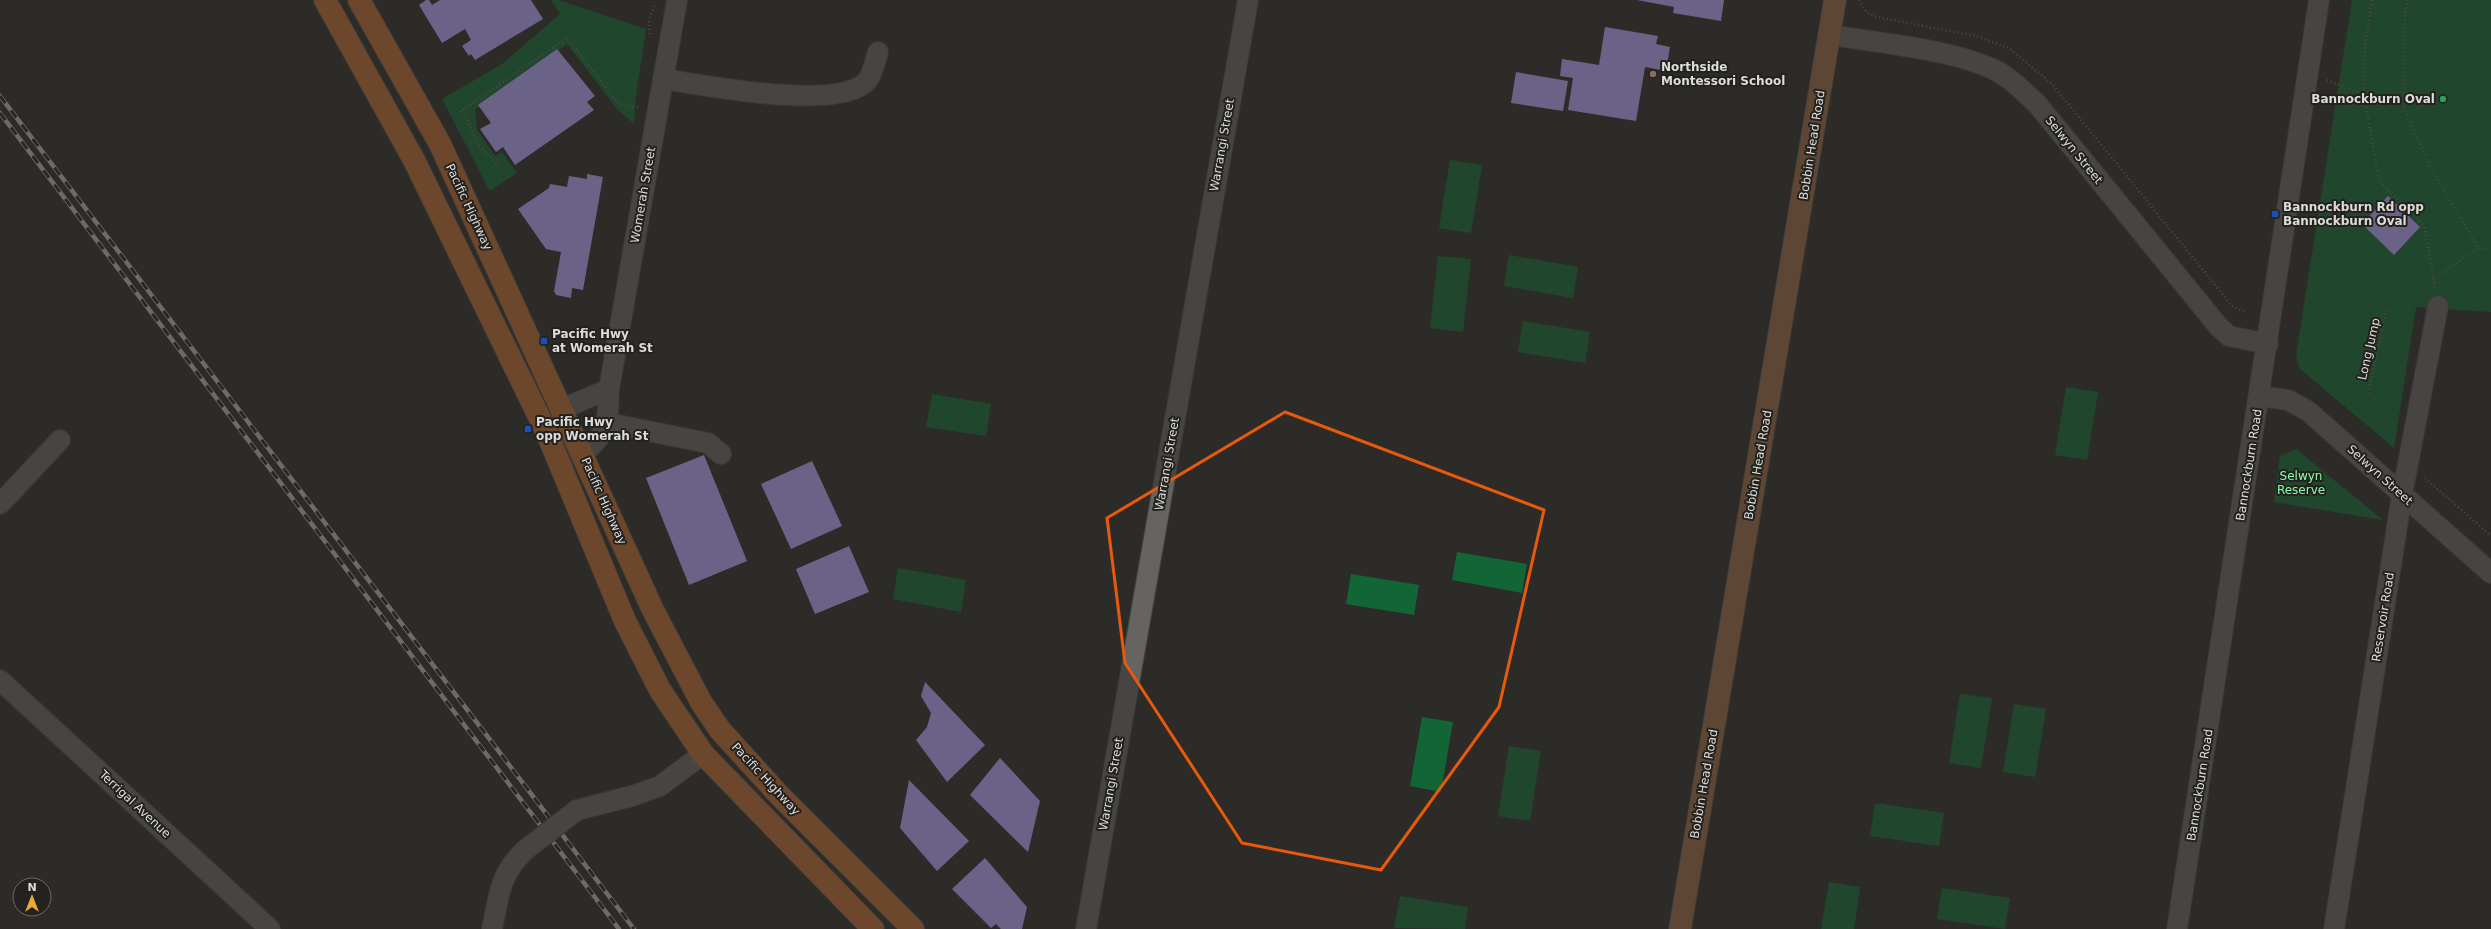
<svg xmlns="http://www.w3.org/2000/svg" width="2491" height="929" viewBox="0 0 2491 929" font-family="'DejaVu Sans',sans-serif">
	<rect width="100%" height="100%" fill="#2d2b28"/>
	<path fill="#126635" d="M 551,0 L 558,0 L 646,29 L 635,102 L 634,124 L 618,110 L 567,44 L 475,110 L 477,130 L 495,156 L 502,152 L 517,173 L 490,191 L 442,99 L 502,64 L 560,14 Z
		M 2352,0 L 2491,0 L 2491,312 L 2416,307 L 2394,448 L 2299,368 L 2296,355 Z
		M 1450,160 L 1482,165 L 1471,233 L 1439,228 Z
		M 1509,255 L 1578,267 L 1573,298 L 1504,286 Z
		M 1438,256 L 1471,259 L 1463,332 L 1430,328 Z
		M 1523,321 L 1590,332 L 1585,363 L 1518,352 Z
		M 2066,387 L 2098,392 L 2087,460 L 2055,455 Z
		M 932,394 L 991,404 L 986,436 L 926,427 Z
		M 2296,449 L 2383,520 L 2274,502 L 2280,456 Z
		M 1457,552 L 1527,564 L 1522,593 L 1452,580 Z
		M 898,568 L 966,580 L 961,612 L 893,599 Z
		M 1351,574 L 1419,585 L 1414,615 L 1346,604 Z
		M 1960,694 L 1992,698 L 1981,768 L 1949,763 Z
		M 2014,704 L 2046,709 L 2035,777 L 2003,772 Z
		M 1422,717 L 1453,722 L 1441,792 L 1410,786 Z
		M 1509,746 L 1541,751 L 1530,821 L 1498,816 Z
		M 1875,803 L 1944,813 L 1939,846 L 1870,836 Z
		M 1829,882 L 1860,887 L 1854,929 L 1821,929 Z
		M 1942,888 L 2010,898 L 2005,929 L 1937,919 Z
		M 1400,896 L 1468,907 L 1465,929 L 1394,928 Z"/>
	<path fill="#b6a4fd" d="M 426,0 L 429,0 L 432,5 L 440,0 L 531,0 L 543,19 L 475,60 L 471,54 L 469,56 L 462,46 L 471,40 L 465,29 L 442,43 L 419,5 Z
		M 1637,0 L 1724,0 L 1721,21 L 1673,13 L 1674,7 Z
		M 1605,27 L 1658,36 L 1656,44 L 1670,47 L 1666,71 L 1645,67 L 1636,121 L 1568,110 L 1573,78 L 1560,76 L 1562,59 L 1599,65 Z
		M 557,49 L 595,96 L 587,102 L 594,110 L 515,165 L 503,147 L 496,152 L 480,129 L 491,123 L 478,105 Z
		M 1516,72 L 1568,81 L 1563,111 L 1511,103 Z
		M 587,174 L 603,177 L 583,290 L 572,288 L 571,298 L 556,295 L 554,291 L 561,252 L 546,249 L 518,209 L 549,188 L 550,184 L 567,187 L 569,176 L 587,179 Z
		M 2388,196 L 2420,227 L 2394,255 L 2362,224 Z
		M 704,455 L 747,561 L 689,585 L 646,478 Z
		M 812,461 L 842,526 L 791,549 L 761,484 Z
		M 849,546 L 869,592 L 815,614 L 796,569 Z
		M 925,682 L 985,745 L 947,782 L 916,740 L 927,727 L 931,713 L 921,696 Z
		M 1000,758 L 1040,801 L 1028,852 L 970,795 Z
		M 909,780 L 969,841 L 937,871 L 900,828 Z
		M 985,858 L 1027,907 L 1022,929 L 1001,929 L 996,924 L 991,928 L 952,889 Z"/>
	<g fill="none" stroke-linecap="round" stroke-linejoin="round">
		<g stroke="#4a4845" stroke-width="22">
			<path id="minor" d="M 1830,35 C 1880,43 1950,49 1995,70 C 2011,78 2025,93 2038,105 L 2219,327 L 2229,336 L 2268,344
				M 663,79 C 705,85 838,112 867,81 C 873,74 875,61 878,52
				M 2260,396 L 2288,400 L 2308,411 L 2491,573
				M 562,409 L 609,389
				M 608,423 L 708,443 L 721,454
				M 582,453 C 609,435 608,419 609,389 L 677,0
				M 0,504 L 60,440
				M 0,680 L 270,929
				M 577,810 L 632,796 L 660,786 L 703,754
				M 492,929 C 499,896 499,875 525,850
				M 1086,929 L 1248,0
				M 2177,929 L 2319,0
				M 2334,929 L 2402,495 L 2438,306"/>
		</g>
		<g stroke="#4a4845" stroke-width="24">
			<path id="major" d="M 1680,929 L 1835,0"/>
		</g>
		<g stroke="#4a4845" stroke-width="24">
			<path id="highway" d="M 325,0 L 414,160 L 453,240 L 546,431 L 625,621 L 660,690 L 703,754 L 873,929
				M 359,0 L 440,144 L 653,610 L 701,702 L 720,730 L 779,795 L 913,929"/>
		</g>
		<path stroke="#6f6d6b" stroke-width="2.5" stroke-dasharray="1 3" stroke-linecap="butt" d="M 1859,0 L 1867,13 L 1877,17 L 1976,36 L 2009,48 L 2052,84 L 2233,307 L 2245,312
			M 2372,0 L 2365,44 L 2364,95 L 2379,181 L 2424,225 L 2435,288
			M 2408,0 L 2405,11 L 2403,107 L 2431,168 L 2478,248
			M 650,34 L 649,21 L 654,6
			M 2327,80 L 2364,95
			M 463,109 L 477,144 L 502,169
			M 460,112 L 567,38 L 619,104 L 640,108
			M 2433,279 L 2478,248 L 2491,249
			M 2368,393 L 2387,309
			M 2425,478 L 2491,536"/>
		<use href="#minor" stroke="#666460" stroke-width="20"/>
		<use href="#major" stroke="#986743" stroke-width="22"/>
		<use href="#highway" stroke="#ba692f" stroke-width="22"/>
		<g stroke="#b9b8b6" stroke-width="4.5">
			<path id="rail" d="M 0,96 L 634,929
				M 0,113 L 619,929"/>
		</g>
		<use href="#rail" stroke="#23221e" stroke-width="3" stroke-dasharray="9" stroke-linecap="butt"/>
		<g stroke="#4a4845" stroke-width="22" stroke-linecap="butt">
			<path id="minor-bridge" d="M 525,850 L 577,810"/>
		</g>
		<use href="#minor-bridge" stroke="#666460" stroke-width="20"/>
	</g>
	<path d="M0 0H2491V929H0ZM 1285,412 L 1544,510 L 1499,707 L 1381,870 L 1242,843 L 1125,663 L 1107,518 Z" fill="#2d2b28" fill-opacity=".55" fill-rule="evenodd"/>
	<path fill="none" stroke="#e8590c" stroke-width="3" stroke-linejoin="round" d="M 1285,412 L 1544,510 L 1499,707 L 1381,870 L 1242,843 L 1125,663 L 1107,518 Z"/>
	<circle fill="#8d6e63" stroke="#23221e" stroke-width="1.5" cx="1653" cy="74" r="4"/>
	<circle fill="#2e9e5b" stroke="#23221e" stroke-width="1.5" cx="2443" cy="99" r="4"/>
	<g fill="#1a4fb4" stroke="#23221e" stroke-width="1.5">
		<rect x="2271" y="210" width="8" height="8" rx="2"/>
		<rect x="540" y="337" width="8" height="8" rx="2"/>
		<rect x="524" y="425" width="8" height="8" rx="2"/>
	</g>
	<g text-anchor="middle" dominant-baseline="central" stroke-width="4" stroke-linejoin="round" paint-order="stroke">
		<g font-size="12" font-weight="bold" fill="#dddcda" stroke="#23221e" text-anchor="start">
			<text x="1661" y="67">Northside<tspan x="1661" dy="14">Montessori School</tspan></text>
			<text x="2435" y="99" text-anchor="end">Bannockburn Oval</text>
			<text x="2283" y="207">Bannockburn Rd opp<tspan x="2283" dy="14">Bannockburn Oval</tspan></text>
			<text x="552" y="334">Pacific Hwy<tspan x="552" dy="14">at Womerah St</tspan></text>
			<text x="536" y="422">Pacific Hwy<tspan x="536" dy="14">opp Womerah St</tspan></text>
		</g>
		<g font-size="12" fill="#dddcda" stroke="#23221e">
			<text transform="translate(1222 145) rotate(-80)">Warrangi Street</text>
			<text transform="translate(1812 145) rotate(-81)">Bobbin Head Road</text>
			<text transform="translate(2074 150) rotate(51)">Selwyn Street</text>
			<text transform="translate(643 195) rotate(-80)">Womerah Street</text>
			<text transform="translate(469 207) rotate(65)">Pacific Highway</text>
			<text transform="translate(2369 349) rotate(-77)">Long Jump</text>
			<text transform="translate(1167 464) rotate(-80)">Warrangi Street</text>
			<text transform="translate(1758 465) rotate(-80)">Bobbin Head Road</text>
			<text transform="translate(2249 465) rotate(-81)">Bannockburn Road</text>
			<text transform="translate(2380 475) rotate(42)">Selwyn Street</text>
			<text transform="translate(604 501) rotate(66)">Pacific Highway</text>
			<text transform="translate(2383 617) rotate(-81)">Reservoir Road</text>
			<text transform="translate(766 779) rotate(47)">Pacific Highway</text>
			<text transform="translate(1111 784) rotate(-80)">Warrangi Street</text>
			<text transform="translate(1704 784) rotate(-80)">Bobbin Head Road</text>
			<text transform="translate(2200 785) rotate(-81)">Bannockburn Road</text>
			<text transform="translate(135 804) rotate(43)">Terrigal Avenue</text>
		</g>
		<g font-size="12" fill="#86fcaa" stroke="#23221e">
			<text x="2301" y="476">Selwyn<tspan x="2301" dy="14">Reserve</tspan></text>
		</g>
	</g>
	<g transform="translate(32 897)"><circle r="19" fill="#23221e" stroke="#6d6c69"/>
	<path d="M0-3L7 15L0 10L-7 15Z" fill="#e8ab37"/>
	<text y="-6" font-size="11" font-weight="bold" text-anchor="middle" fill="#dddcda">N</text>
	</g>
</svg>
